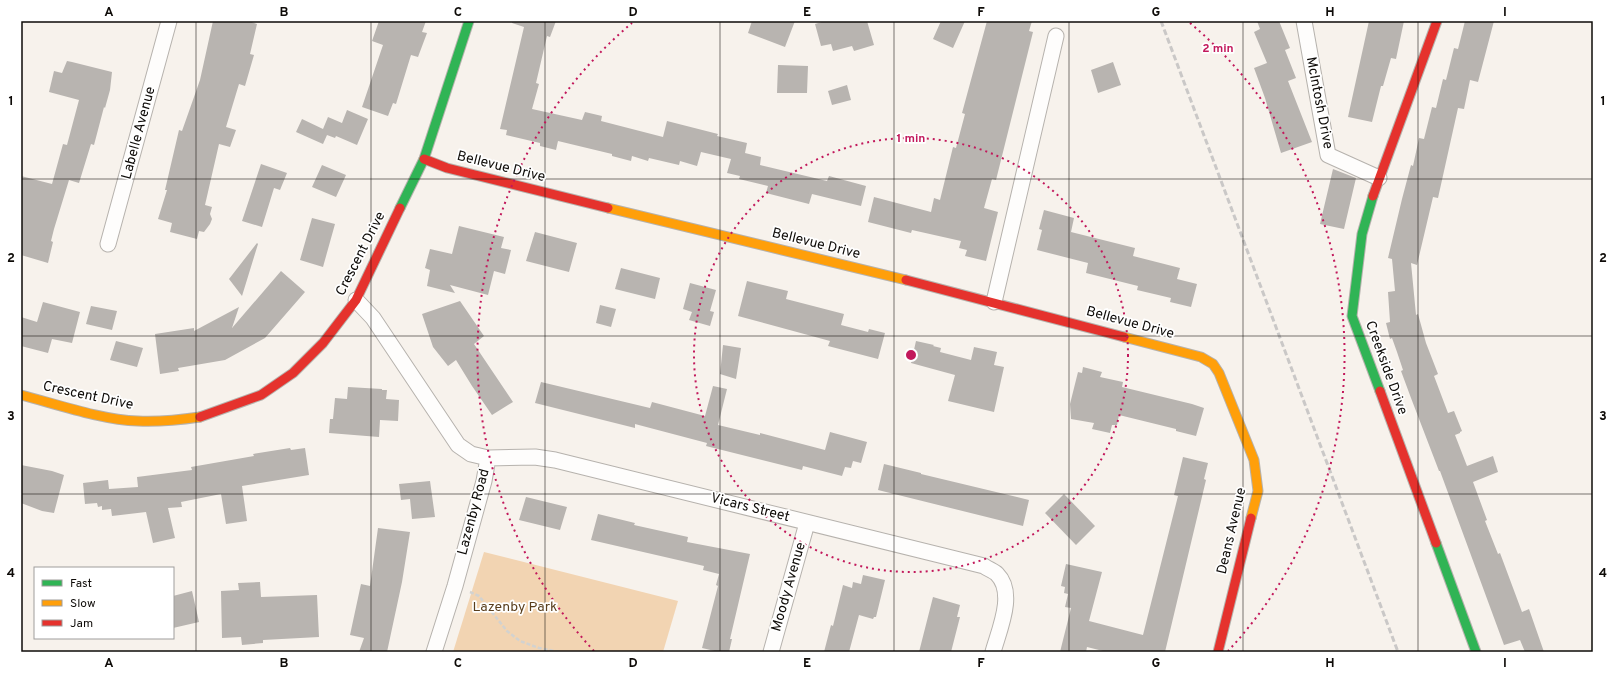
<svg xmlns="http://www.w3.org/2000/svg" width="1614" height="673" viewBox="0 0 1614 673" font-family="Overpass,sans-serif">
	<rect width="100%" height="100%" fill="#f7f2ec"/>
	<path fill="#f2d4b2" d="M 484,552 L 678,601 L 663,652 L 453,652 Z"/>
	<path fill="#b8b4b0" d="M 213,21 L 249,21 L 257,24 L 250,54 L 254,55 L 245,86 L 239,84 L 226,127 L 236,130 L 230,147 L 219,144 L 205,205 L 212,207 L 210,214 L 212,219 L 210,224 L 204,232 L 199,231 L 197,239 L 170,232 L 172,223 L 158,219 L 167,190 L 165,190 L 179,130 L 182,131 L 200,80 Z
		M 379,21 L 426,21 L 422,32 L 427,33 L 418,57 L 411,55 L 396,104 L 393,103 L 388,116 L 362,107 L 383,45 L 372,41 Z
		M 512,21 L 556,21 L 550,37 L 547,36 L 536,83 L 539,84 L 532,109 L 582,120 L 585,112 L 602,116 L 601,121 L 663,137 L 667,121 L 718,134 L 717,136 L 747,143 L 745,153 L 761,157 L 760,165 L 827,181 L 829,176 L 866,186 L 861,206 L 812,194 L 809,204 L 766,193 L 768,186 L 739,179 L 740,176 L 727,173 L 731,159 L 701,152 L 697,166 L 680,161 L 679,165 L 649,158 L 648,161 L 632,156 L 631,161 L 612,156 L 612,154 L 558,141 L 556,150 L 540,146 L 540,143 L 506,135 L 507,130 L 500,129 L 524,27 L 512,23 Z
		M 752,21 L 795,21 L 785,47 L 748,33 Z
		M 825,21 L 867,21 L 874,45 L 854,51 L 852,46 L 833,51 L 831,44 L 821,46 L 815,24 Z
		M 941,21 L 965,21 L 953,48 L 933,39 Z
		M 987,21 L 1032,21 L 1029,31 L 1033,32 L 996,180 L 992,179 L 984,208 L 998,212 L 986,261 L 965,256 L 967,250 L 959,248 L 961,241 L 912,230 L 911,233 L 868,222 L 874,197 L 931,212 L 934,198 L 940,200 L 953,147 L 956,148 L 965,114 L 962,113 Z
		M 1257,21 L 1279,21 L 1290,48 L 1285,50 L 1296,78 L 1288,81 L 1312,142 L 1281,153 L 1265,98 L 1254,68 L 1267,63 L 1254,32 L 1260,29 Z
		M 1369,21 L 1404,21 L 1396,59 L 1391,58 L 1383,86 L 1381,86 L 1372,122 L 1348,117 Z
		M 1465,21 L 1494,21 L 1478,82 L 1470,80 L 1464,109 L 1458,108 L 1438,198 L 1433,197 L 1417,265 L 1411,263 L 1416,315 L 1418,314 L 1426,343 L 1438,374 L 1434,376 L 1448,413 L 1454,411 L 1462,431 L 1460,432 L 1460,433 L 1455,435 L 1467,466 L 1493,456 L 1498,472 L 1473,482 L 1487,520 L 1485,521 L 1498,554 L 1500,553 L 1522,612 L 1529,609 L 1544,652 L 1525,652 L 1520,640 L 1504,645 L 1440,471 L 1439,471 L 1411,398 L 1401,371 L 1403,370 L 1397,352 L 1392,338 L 1390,339 L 1386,323 L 1390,322 L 1388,292 L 1395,291 L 1392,259 L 1388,258 L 1402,199 L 1411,165 L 1413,166 L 1419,138 L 1424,139 L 1432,107 L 1436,108 L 1443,79 L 1446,80 L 1454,48 L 1458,49 Z
		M 67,61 L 72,62 L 112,72 L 110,90 L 105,108 L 104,107 L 94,145 L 91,144 L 79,183 L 69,180 L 54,229 L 51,241 L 53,242 L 48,263 L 21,255 L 21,176 L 52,184 L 63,144 L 67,145 L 79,100 L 49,92 L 54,71 L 62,73 Z
		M 1113,62 L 1121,85 L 1098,93 L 1091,70 Z
		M 778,65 L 808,66 L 807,93 L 777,93 Z
		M 847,85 L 851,100 L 832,105 L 828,91 Z
		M 347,110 L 368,119 L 357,145 L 336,136 L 335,138 L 327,135 L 323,144 L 296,132 L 302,119 L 323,129 L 328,117 L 342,123 Z
		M 261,164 L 287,173 L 280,190 L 274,188 L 262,227 L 242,221 Z
		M 322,165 L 346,175 L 336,197 L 312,187 Z
		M 1333,169 L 1356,178 L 1344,229 L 1320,224 Z
		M 1044,210 L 1074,218 L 1071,232 L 1135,248 L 1133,256 L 1180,268 L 1177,279 L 1197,284 L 1191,307 L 1170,302 L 1171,298 L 1137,290 L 1138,286 L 1086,273 L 1088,263 L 1037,250 L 1042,230 L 1039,229 Z
		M 312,218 L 335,224 L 323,267 L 300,260 Z
		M 459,226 L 504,237 L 501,248 L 511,250 L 505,274 L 494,271 L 488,295 L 450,285 L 455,293 L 427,286 L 430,270 L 425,268 L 430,249 L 452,254 Z
		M 535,232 L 577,243 L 569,272 L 526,261 Z
		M 257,243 L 258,244 L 242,296 L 229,279 Z
		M 621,268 L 660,278 L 655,299 L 615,289 Z
		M 281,271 L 305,292 L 265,338 L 225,360 L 178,368 L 179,371 L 160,374 L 155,334 L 194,328 L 194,331 L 239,307 L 232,328 Z
		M 747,281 L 788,291 L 786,299 L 844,314 L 841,325 L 868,332 L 869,329 L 885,333 L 878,359 L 828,346 L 830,341 L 738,316 Z
		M 690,283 L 716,290 L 710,311 L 714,312 L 710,326 L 689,320 L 692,312 L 683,309 Z
		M 460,301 L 484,336 L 474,344 L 513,402 L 492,415 L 472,386 L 456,360 L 448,366 L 433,347 L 422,314 Z
		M 43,302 L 80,312 L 72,343 L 52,339 L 48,353 L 21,346 L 21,317 L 37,322 Z
		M 600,305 L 616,309 L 611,327 L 596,323 Z
		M 91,306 L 117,311 L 112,330 L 86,324 Z
		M 116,341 L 143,348 L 137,367 L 110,360 Z
		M 916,341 L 934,345 L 933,346 L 941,348 L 940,352 L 971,360 L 974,347 L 997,352 L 994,365 L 1004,367 L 994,412 L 948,401 L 955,375 L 911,363 Z
		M 723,345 L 741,348 L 736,379 L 720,374 Z
		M 1083,367 L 1102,372 L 1100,377 L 1123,382 L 1122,387 L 1192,404 L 1204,408 L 1196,436 L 1176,431 L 1176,429 L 1119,415 L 1117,425 L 1112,425 L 1110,433 L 1092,429 L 1094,423 L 1071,419 L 1070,404 L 1078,372 L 1082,373 Z
		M 541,382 L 650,408 L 652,402 L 705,416 L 713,386 L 727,389 L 718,425 L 760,435 L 760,433 L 825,450 L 830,432 L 867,442 L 861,463 L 853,461 L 851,468 L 845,467 L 842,476 L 803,466 L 802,470 L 706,446 L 707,443 L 635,424 L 635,428 L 535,403 Z
		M 348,387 L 382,389 L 382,390 L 387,390 L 386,399 L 399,400 L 398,421 L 380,420 L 379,437 L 329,433 L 330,419 L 333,419 L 335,398 L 347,399 Z
		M 290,448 L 291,450 L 305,448 L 309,475 L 242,486 L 247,521 L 226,524 L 221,494 L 181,502 L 182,507 L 168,508 L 175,538 L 153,543 L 146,512 L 112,516 L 111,509 L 102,510 L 102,506 L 98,507 L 97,503 L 85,504 L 83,483 L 108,480 L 109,489 L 138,487 L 137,477 L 192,470 L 191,467 L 254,456 L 253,454 Z
		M 1183,457 L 1208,463 L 1204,479 L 1206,480 L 1165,652 L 1107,652 L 1087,647 L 1086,652 L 1060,652 L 1071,608 L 1065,607 L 1068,594 L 1064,593 L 1065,587 L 1061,586 L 1066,564 L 1102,572 L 1089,621 L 1143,635 L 1178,496 L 1174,495 Z
		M 884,464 L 921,473 L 921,474 L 1029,500 L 1023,526 L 878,490 Z
		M 21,465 L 52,471 L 64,475 L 54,513 L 42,511 L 21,503 Z
		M 430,481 L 435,517 L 412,519 L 410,499 L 401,500 L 399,484 Z
		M 1064,494 L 1095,526 L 1076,545 L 1045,513 Z
		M 526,497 L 567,507 L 560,530 L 519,520 Z
		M 598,514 L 635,523 L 634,525 L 688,537 L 687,542 L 750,554 L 730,639 L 732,639 L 729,652 L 719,652 L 702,648 L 718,586 L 716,585 L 719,574 L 703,570 L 704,566 L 591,540 Z
		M 378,528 L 410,532 L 402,582 L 387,652 L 359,652 L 364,638 L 350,635 L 361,584 L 370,586 Z
		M 863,575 L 885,580 L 876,617 L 874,617 L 873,619 L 859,615 L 849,652 L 824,652 L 831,625 L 833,626 L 843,585 L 852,588 L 853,582 L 861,584 Z
		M 260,582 L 261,597 L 317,595 L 319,637 L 263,640 L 263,643 L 242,645 L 241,637 L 222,638 L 221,591 L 239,590 L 238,583 Z
		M 192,591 L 199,622 L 173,628 L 173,596 Z
		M 933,597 L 960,605 L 957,617 L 960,617 L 951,652 L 919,652 Z"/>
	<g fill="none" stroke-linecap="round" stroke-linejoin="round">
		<g stroke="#b6b2ad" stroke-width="17">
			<path id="street" d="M 1304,21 L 1328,155 L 1379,178
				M 108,244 L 169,21
				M 356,300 L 373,318 L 458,445 L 471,454 L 488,458 L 484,481 L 455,586 L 434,652
				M 994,302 L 1056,36
				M 488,458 L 535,457 L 555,460 L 984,566 C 988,569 994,571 997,574 C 1016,593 999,630 993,652
				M 771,652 L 807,523"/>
		</g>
		<g stroke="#b6b2ad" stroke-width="11">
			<path id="fast" d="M 1373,196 L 1362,234 L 1352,316 L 1380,391
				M 400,208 L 424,159 L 469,21
				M 1436,543 L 1476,652"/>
		</g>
		<g stroke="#b6b2ad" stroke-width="11">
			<path id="slow" d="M 608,208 L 906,280
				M 1124,337 L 1201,357 L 1213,364 L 1219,373 L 1254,460 L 1258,491 L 1251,518
				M 21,395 C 56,404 102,420 138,421 C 159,422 179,420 200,417"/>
		</g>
		<g stroke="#b6b2ad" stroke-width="11">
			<path id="jam" d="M 424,159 L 447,168 L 608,208
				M 1373,196 L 1437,21
				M 906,280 L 1124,337
				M 1380,391 L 1436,543
				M 200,417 L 261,395 L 293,373 L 323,343 L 356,300 L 400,208
				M 1218,652 L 1251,518"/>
		</g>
		<path stroke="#d2d2d0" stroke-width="2.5" stroke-dasharray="4 2" stroke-linecap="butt" d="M 470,592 L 479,596 L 507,631 L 520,641 L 539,648 L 559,652"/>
		<use href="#street" stroke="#fefdfc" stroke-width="15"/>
		<use href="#fast" stroke="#30b455" stroke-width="9"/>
		<use href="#slow" stroke="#ff9f0a" stroke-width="9"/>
		<use href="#jam" stroke="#e5322d" stroke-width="9"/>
		<path stroke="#cac8c7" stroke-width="3" stroke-dasharray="6 3" stroke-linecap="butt" d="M 1161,21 L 1398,652"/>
	</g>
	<path fill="none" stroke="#0e0b08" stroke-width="1" stroke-opacity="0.55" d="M 196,21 L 196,652M 371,21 L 371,652M 545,21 L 545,652M 720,21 L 720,652M 894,21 L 894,652M 1069,21 L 1069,652M 1243,21 L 1243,652M 1418,21 L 1418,652M 21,179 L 1593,179M 21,336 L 1593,336M 21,494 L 1593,494"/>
	<g fill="none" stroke="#c2185b" stroke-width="2" stroke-dasharray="2 4">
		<circle cx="911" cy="355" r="217"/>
		<path d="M594 651A434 434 0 0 1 632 23M1190 23A434 434 0 0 1 1228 651"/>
	</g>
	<g text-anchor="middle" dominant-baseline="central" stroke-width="3.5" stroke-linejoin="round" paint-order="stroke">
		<g font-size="14" fill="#0e0b08" stroke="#fff">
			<text transform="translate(1319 103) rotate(79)">McIntosh Drive</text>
			<text transform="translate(139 133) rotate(-75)">Labelle Avenue</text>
			<text transform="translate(501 167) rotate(14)">Bellevue Drive</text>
			<text transform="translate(816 244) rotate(14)">Bellevue Drive</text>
			<text transform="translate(361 254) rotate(-63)">Crescent Drive</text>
			<text transform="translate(1130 323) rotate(15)">Bellevue Drive</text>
			<text transform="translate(1386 368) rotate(70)">Creekside Drive</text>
			<text transform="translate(88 396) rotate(12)">Crescent Drive</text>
			<text transform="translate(750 508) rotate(14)">Vicars Street</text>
			<text transform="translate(474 512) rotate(-75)">Lazenby Road</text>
			<text transform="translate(1232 531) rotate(-77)">Deans Avenue</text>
			<text transform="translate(789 587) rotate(-74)">Moody Avenue</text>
		</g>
		<g font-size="14" fill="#593e1d" stroke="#fff">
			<text x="515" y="607">Lazenby Park</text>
		</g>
	</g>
	<circle cx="911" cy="355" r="6" fill="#c2185b" stroke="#fff" stroke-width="2"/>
	<g font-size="12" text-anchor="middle" font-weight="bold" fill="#c2185b" stroke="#fff" stroke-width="3.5" stroke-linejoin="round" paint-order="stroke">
		<text x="1218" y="52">2 min</text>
		<text x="911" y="142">1 min</text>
	</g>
	<rect width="1614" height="673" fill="none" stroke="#ffffff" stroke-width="44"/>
	<rect x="34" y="567" width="140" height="72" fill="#ffffff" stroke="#9f9d9c"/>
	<rect x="42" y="580" width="20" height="6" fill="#30b455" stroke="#9f9d9c"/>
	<text x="70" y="587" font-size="12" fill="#0e0b08">Fast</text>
	<rect x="42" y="600" width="20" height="6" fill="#ff9f0a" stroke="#9f9d9c"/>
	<text x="70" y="607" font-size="12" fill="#0e0b08">Slow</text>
	<rect x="42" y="620" width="20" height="6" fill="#e5322d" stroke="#9f9d9c"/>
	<text x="70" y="627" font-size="12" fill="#0e0b08">Jam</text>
	<rect x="22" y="22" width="1570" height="629" fill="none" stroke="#0e0b08" stroke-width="1.5"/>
	<g font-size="13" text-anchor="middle" font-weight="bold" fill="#0e0b08">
		<text x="109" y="16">A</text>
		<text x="284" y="16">B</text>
		<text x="458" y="16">C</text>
		<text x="633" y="16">D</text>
		<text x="807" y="16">E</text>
		<text x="981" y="16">F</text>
		<text x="1156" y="16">G</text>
		<text x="1330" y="16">H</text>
		<text x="1505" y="16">I</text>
		<text x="11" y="105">1</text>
		<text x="1603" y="105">1</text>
		<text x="11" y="262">2</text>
		<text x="1603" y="262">2</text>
		<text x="11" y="420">3</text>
		<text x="1603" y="420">3</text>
		<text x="11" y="577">4</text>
		<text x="1603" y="577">4</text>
		<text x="109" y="667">A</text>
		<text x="284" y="667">B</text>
		<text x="458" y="667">C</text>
		<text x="633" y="667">D</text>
		<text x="807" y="667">E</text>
		<text x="981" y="667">F</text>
		<text x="1156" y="667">G</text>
		<text x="1330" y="667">H</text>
		<text x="1505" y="667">I</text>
	</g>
</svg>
